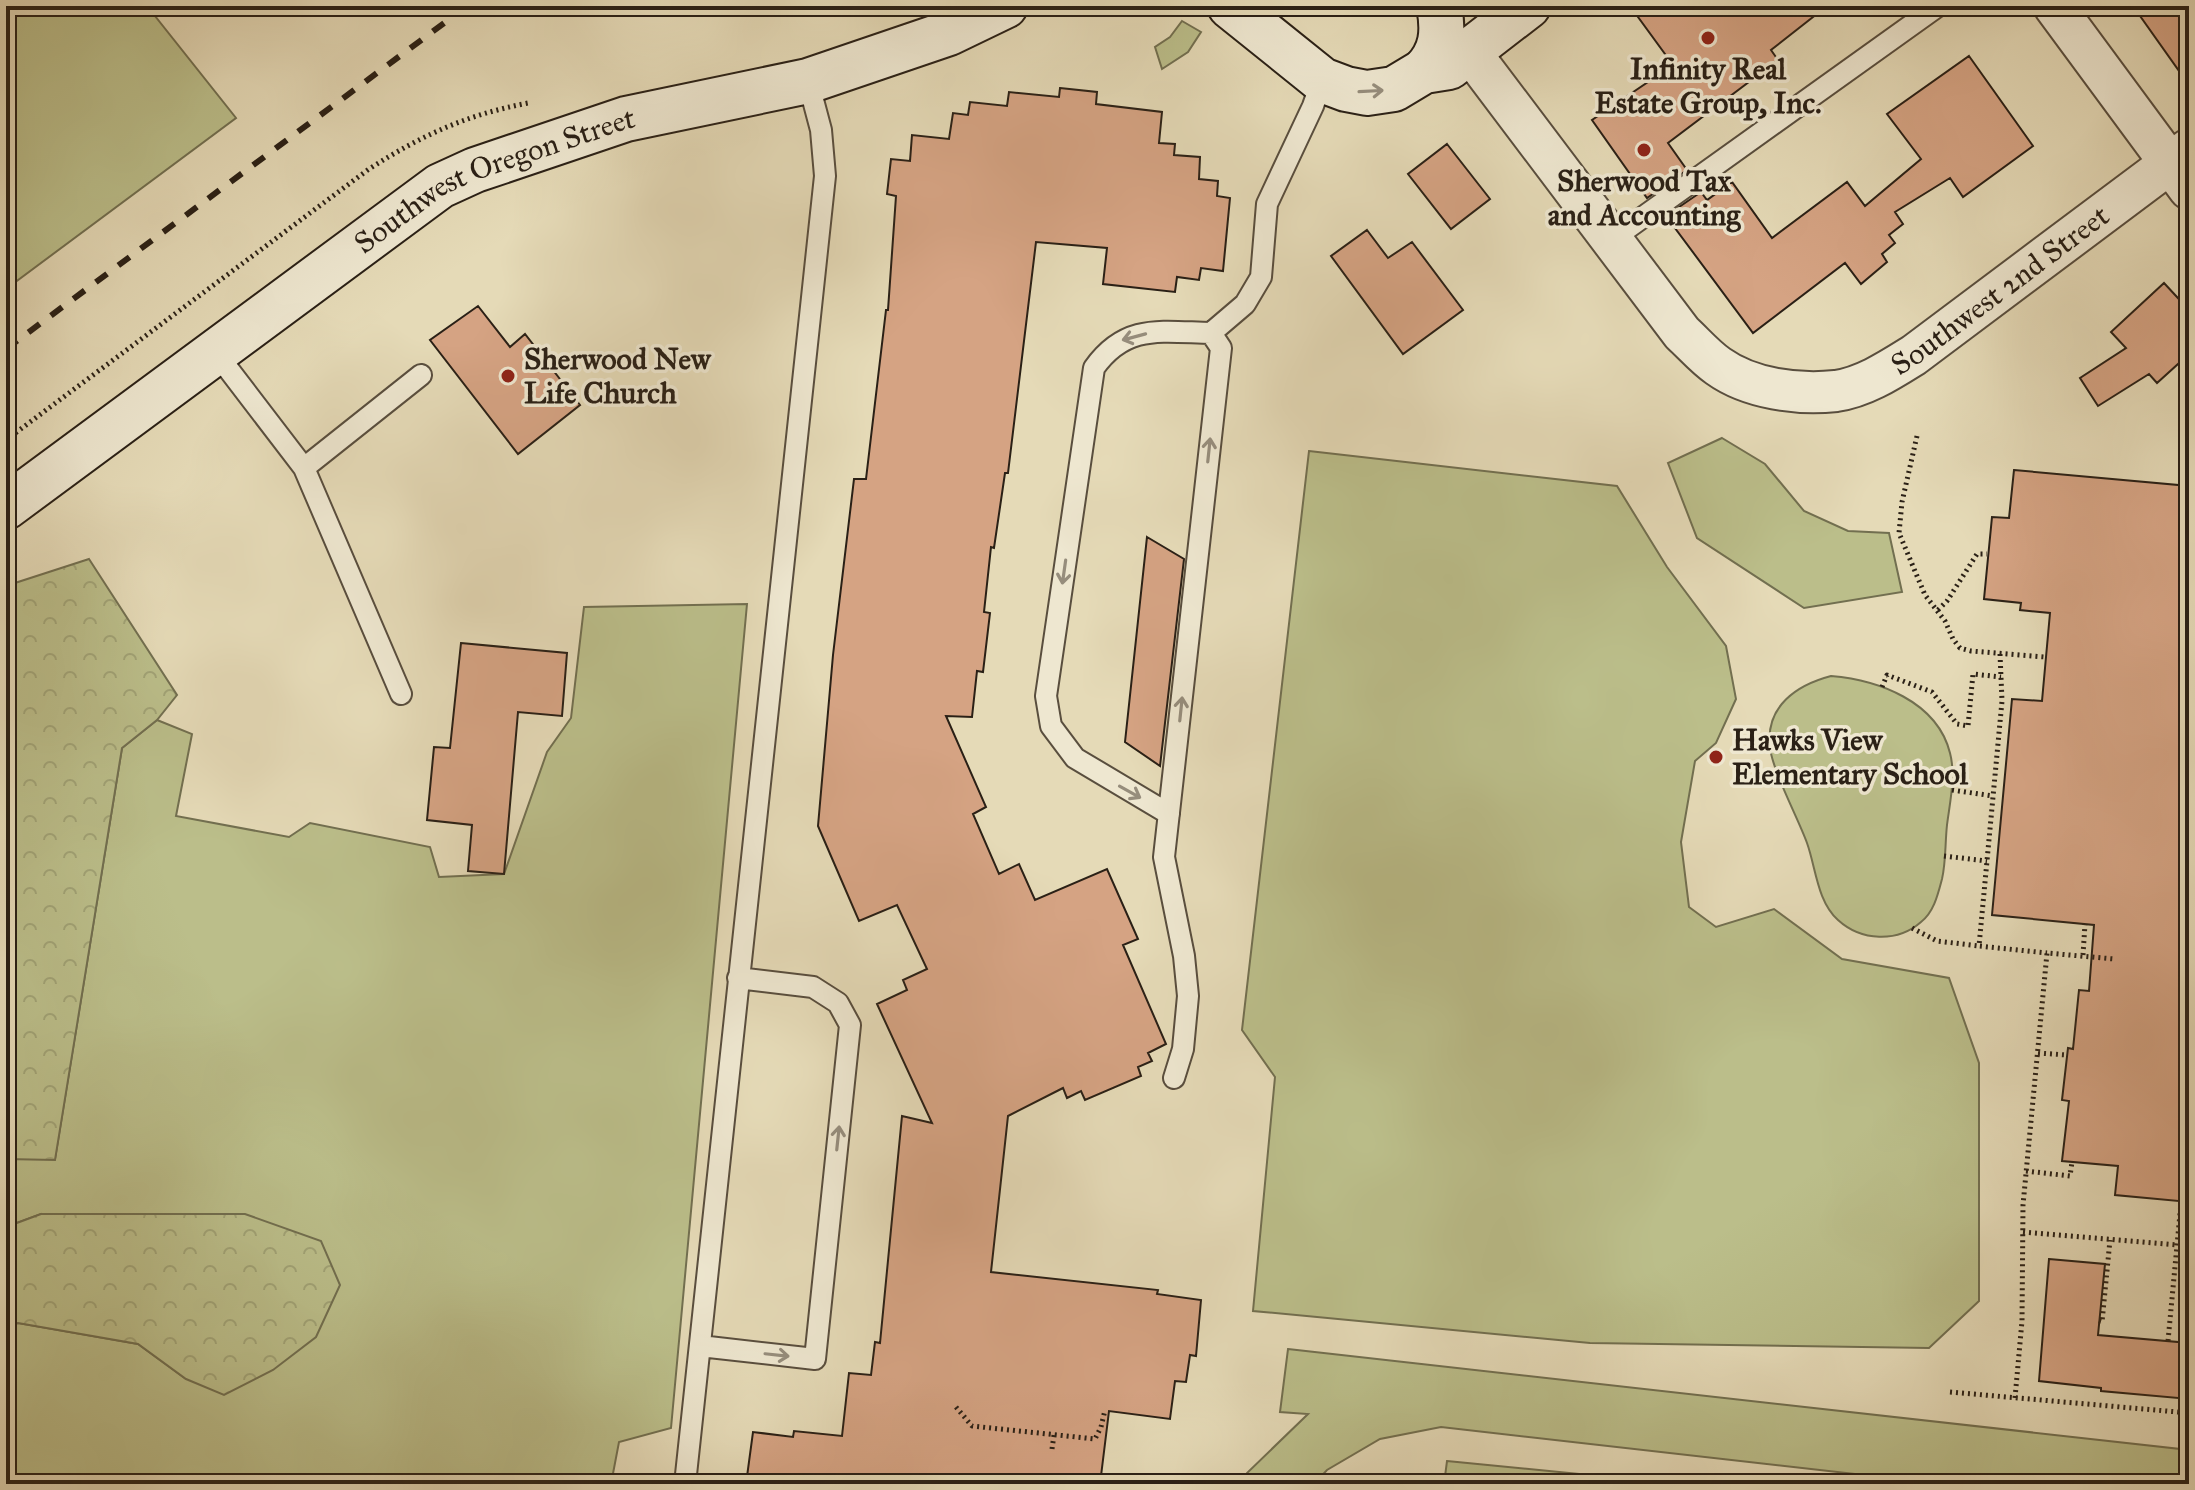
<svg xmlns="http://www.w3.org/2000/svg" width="2195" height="1490" viewBox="0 0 2195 1490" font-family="'IM FELL Great Primer',serif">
	<defs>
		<pattern id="forest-crowns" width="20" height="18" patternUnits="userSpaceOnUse" patternTransform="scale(2)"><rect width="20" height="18" fill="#bbbe8a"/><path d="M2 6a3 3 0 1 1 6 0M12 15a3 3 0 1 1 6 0" fill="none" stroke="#a1a376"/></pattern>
	</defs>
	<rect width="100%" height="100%" fill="#e5dab7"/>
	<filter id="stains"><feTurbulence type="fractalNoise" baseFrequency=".0025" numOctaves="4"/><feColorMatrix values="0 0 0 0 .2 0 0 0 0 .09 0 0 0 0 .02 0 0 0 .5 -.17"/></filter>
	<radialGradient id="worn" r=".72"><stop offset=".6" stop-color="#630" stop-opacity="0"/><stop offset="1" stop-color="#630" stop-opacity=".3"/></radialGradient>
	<path fill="#bbbe8a" stroke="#726f50" stroke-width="2" d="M 6,6 L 147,6 L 236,118 L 6,289 Z
		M 1182,21 L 1201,32 L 1188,52 L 1162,69 L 1155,47 L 1170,37 Z
		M 1722,438 L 1765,464 L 1804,511 L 1848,531 L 1889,533 L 1902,592 L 1804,608 L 1697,538 L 1668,463 Z
		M 1309,451 L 1617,486 L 1667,567 L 1726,646 L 1736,699 L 1716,743 L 1695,761 L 1681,842 L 1689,907 L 1716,927 L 1774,909 L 1842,959 L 1949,978 L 1979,1063 L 1979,1301 L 1929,1348 L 1590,1343 L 1253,1311 L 1275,1077 L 1242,1030 Z
		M 747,604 L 671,1428 L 619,1442 L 611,1484 L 6,1484 L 6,1325 L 18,1323 L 138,1344 L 186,1379 L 41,1214 L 6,1227 L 6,1159 L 55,1159 L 122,748 L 157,720 L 192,734 L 176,816 L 289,837 L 310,823 L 430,847 L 439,877 L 504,874 L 547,752 L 571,718 L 584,607 Z
		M 1831,676 C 1878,680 1937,701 1950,753 C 1956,776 1950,801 1947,825 C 1945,843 1946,862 1942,879 C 1938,894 1934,912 1921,922 C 1897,943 1861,941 1838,920 C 1817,901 1816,868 1807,843 C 1798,818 1772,770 1770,747 C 1765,706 1797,685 1831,676 Z
		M 1288,1349 L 2189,1450 L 2189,1484 L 1943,1484 L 1441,1427 L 1380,1439 L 1327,1470 L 1314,1484 L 1242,1484 L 1247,1473 L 1308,1414 L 1280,1412 Z
		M 1447,1461 L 1680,1484 L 1444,1484 Z"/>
	<path fill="url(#forest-crowns)" stroke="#726f50" stroke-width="2" d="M 89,559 L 177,695 L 157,720 L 122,748 L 55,1160 L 6,1159 L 6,589 L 15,583 Z
		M 41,1214 L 245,1214 L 321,1241 L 340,1285 L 316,1337 L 273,1370 L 224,1395 L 186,1379 L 138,1344 L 18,1323 L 6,1325 L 6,1227 Z"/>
	<path fill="#d5a383" stroke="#2a2016" stroke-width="2" d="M 1630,6 L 1827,6 L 1771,50 L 1778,60 L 1668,143 L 1687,170 L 1647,198 L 1592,120 L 1673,65 Z
		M 2133,6 L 2189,6 L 2189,85 Z
		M 1969,56 L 2033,146 L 1963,197 L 1950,178 L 1895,212 L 1903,224 L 1889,235 L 1895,243 L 1882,254 L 1887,262 L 1861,284 L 1845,263 L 1753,333 L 1666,216 L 1701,192 L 1707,200 L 1732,182 L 1772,238 L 1847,182 L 1865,206 L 1921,159 L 1887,114 Z
		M 1060,88 L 1097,92 L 1096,104 L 1162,112 L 1159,143 L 1175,144 L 1174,155 L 1200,157 L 1199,179 L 1218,181 L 1217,196 L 1230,198 L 1223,271 L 1201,268 L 1199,280 L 1177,277 L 1175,292 L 1103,284 L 1107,248 L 1036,242 L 1008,473 L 1005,473 L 994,548 L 991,547 L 984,612 L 990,613 L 983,672 L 977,671 L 972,717 L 946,716 L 986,807 L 973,814 L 999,874 L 1019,864 L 1035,900 L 1107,869 L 1138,939 L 1123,945 L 1166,1044 L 1148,1053 L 1152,1061 L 1138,1067 L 1141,1076 L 1085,1100 L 1081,1091 L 1067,1098 L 1063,1088 L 1008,1116 L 991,1272 L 1158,1290 L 1157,1294 L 1201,1300 L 1196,1356 L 1190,1355 L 1186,1382 L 1175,1381 L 1170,1419 L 1109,1411 L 1100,1484 L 746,1484 L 753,1432 L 793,1437 L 794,1431 L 842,1436 L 849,1373 L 871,1375 L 875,1342 L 880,1343 L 902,1116 L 932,1123 L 877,1004 L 907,990 L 903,980 L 927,969 L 897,905 L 859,921 L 818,826 L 833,655 L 854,479 L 866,479 L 886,310 L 888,310 L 896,196 L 887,194 L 891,159 L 910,161 L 912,135 L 949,139 L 953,113 L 968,115 L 970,102 L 1007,106 L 1009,92 L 1059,97 Z
		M 1447,144 L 1490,199 L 1451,229 L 1408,174 Z
		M 1367,230 L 1388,258 L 1412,242 L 1463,310 L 1403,354 L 1331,256 Z
		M 2164,283 L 2189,310 L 2189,354 L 2157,383 L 2149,374 L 2098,406 L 2080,378 L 2126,348 L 2111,332 Z
		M 478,306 L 510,347 L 525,334 L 580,405 L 518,454 L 430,340 Z
		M 2014,470 L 2189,486 L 2189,1202 L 2115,1195 L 2118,1166 L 2062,1161 L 2069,1101 L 2062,1100 L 2068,1048 L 2073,1049 L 2079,990 L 2089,991 L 2094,925 L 1992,915 L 2012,699 L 2042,701 L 2050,613 L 2020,610 L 2021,603 L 1984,599 L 1992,517 L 2009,518 Z
		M 1147,537 L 1184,559 L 1160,766 L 1125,742 Z
		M 461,643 L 567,653 L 562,716 L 518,712 L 504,874 L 468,871 L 472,825 L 427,820 L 434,747 L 450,748 Z
		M 2049,1259 L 2105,1264 L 2098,1335 L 2189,1343 L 2189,1399 L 2101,1391 L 2101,1388 L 2039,1381 Z"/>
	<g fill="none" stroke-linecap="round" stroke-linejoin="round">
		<g stroke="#594e3e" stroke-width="24">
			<path id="lane" d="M 1611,240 L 1938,6
				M 216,353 L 304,468 L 421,375
				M 304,468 L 401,694
				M 1169,814 L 1075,758 L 1051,726 L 1046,696 L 1094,368 C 1126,323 1162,332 1211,333 L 1245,304 L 1261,277 L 1267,204 L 1313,106 L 1322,80
				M 1174,1078 L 1183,1049 L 1188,996 L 1184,956 L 1164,857 L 1221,348 L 1211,333
				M 700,1346 L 815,1359 L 850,1025 L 838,1003 L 813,987 L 738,978
				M 685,1484 L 825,176 L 821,130 L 808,81"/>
		</g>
		<g stroke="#594e3e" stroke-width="44">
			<g id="street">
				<path d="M 2054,6 L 2189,189"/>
				<path id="s1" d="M 1470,52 L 1682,333 C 1694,344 1705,357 1718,366 C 1750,389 1798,395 1836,391 C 1864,387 1890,370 1914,355 L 2189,149"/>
			</g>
		</g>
		<g stroke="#2a2016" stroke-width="48">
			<g id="secondary">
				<path d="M 1230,6 L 1322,80 L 1346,89 L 1367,93 L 1394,89 L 1424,71 L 1449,67 L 1528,6"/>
				<path d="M 1424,71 C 1442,52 1444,32 1439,6"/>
				<path id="s2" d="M 6,507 L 440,186 L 475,170 L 626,119 L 808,81 L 949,33 L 1005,6"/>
			</g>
		</g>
		<path stroke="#2a2016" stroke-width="5" stroke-dasharray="2 4" stroke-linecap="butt" d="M 1917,436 L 1902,502 L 1899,533 L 1925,595 L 1945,621 L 1953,639 L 1960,648 L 1971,651 L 2045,657
			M 6,440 L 369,169 C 422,135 466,115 528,103
			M 1938,610 L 1947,601 L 1977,554 L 1987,554
			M 2000,654 L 2002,701 L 1979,946 L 2047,953
			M 1882,687 L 1887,675 L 1932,692 L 1957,724 L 1968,726 L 1973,674 L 2001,677
			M 1952,790 L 1993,796
			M 1944,856 L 1987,861
			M 1912,928 L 1937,941 L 1979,946
			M 2083,955 L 2085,924
			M 2038,1053 L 2067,1055
			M 2026,1171 L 2070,1176 L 2072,1162
			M 2023,1232 L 2189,1246
			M 2099,1321 L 2102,1322 L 2110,1240
			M 2168,1341 L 2181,1203
			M 1950,1392 L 2189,1413
			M 2015,1398 L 2022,1321 L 2023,1205 L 2047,953 L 2114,959
			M 956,1407 L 972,1426 L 1095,1439 L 1101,1427 L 1105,1410
			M 1052,1449 L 1054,1435"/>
		<use href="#lane" stroke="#eee7d0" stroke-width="20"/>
		<use href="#street" stroke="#eee7d0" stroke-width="40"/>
		<use href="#secondary" stroke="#eee7d0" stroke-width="44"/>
		<path stroke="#2a2016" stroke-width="6" stroke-dasharray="14 14" stroke-linecap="butt" d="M 6,349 L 467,6"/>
	</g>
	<defs><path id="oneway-shaft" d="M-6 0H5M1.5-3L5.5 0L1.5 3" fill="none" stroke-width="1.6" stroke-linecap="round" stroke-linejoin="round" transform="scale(2)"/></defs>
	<g stroke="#968d7c">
		<use href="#oneway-shaft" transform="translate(1371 91) rotate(-3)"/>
		<use href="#oneway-shaft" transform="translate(1134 337) rotate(165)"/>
		<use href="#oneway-shaft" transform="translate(1209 450) rotate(-84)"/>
		<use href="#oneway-shaft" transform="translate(1064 572) rotate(98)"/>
		<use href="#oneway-shaft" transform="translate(1181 709) rotate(-84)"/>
		<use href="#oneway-shaft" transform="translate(1130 792) rotate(29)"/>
		<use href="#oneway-shaft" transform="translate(838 1138) rotate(-84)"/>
		<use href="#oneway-shaft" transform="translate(777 1355) rotate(6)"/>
	</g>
	<g fill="#8f2418" stroke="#eee7d0" stroke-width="3">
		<circle cx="1708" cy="38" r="8"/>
		<circle cx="1644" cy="150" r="8"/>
		<circle cx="508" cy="376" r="8"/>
		<circle cx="1716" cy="757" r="8"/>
	</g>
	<g text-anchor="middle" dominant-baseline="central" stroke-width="7" stroke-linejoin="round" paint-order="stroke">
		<g font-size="30" font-weight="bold" fill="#2a2016" stroke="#eee7d0">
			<text x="1708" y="69">Infinity Real<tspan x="1708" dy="34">Estate Group, Inc.</tspan></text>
			<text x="1644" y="181">Sherwood Tax<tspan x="1644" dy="34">and Accounting</tspan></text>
			<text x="524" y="359" text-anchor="start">Sherwood New<tspan x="524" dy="34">Life Church</tspan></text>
			<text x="1732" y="740" text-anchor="start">Hawks View<tspan x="1732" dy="34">Elementary School</tspan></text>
		</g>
		<g font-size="30" fill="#2a2016" stroke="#eee7d0">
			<text stroke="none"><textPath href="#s2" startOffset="592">Southwest Oregon Street</textPath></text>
			<text stroke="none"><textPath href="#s1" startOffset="718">Southwest 2nd Street</textPath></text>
		</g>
	</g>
	<rect width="2195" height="1490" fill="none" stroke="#e5dab7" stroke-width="32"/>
	<rect x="8" y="8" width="2179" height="1474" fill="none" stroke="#2a2016" stroke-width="4"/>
	<rect x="16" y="16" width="2163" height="1458" fill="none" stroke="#2a2016" stroke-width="2"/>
	<rect width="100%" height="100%" filter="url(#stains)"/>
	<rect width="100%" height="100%" fill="url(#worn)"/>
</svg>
